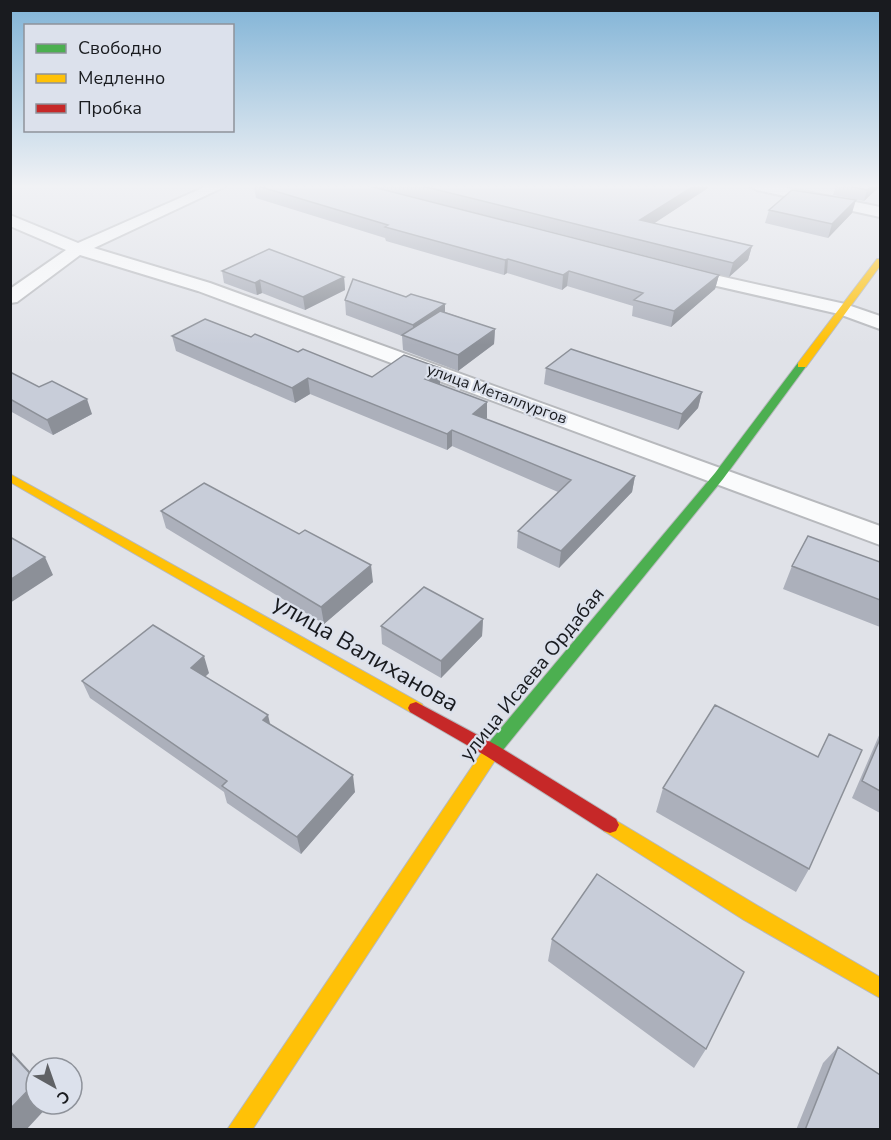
<svg xmlns="http://www.w3.org/2000/svg" width="891" height="1140" viewBox="0 0 891 1140" font-family="'Nunito Sans',sans-serif">
	<rect width="100%" height="100%" fill="#e0e2e8"/>
	<g fill="none" stroke-linecap="round" stroke-linejoin="round">
		<g stroke="#b7b9bd" stroke-width="4">
			<path id="street" d="M 207,186 L 226,186 L 94,248 L 210,283 L 880,526 L 880,545 L 198,291 L 80,255 L 17,302 L 10,303 L 10,289 L 66,250 L 10,226 L 10,215 L 78,243 Z
				M 750,186 L 777,186 L 880,207 L 880,217 L 757,190 Z
				M 679,267 L 845,304 L 880,316 L 880,329 L 839,314 L 673,276 L 670,272 L 673,268 Z"/>
		</g>
		<g stroke="#b7b9bd" stroke-width="2">
			<path id="fast" d="M 802,362 L 807,365 L 723,479 L 498,756 L 492,758 L 486,756 L 484,751 L 486,746 L 715,473 L 798,363 Z"/>
		</g>
		<g stroke="#b7b9bd" stroke-width="2">
			<path id="slow" d="M 877,259 L 880,259 L 880,266 L 806,367 L 798,367 L 798,363 Z
				M 10,474 L 422,704 L 424,708 L 422,712 L 416,714 L 410,712 L 10,482 Z
				M 492,744 L 498,746 L 500,751 L 498,756 L 252,1130 L 227,1130 L 486,746 Z
				M 610,817 L 758,906 L 880,977 L 880,998 L 744,920 L 604,831 L 601,825 L 604,819 Z"/>
		</g>
		<g stroke="#b7b9bd" stroke-width="2">
			<path id="jam" d="M 416,702 L 498,746 L 616,819 L 619,825 L 616,831 L 610,833 L 604,831 L 486,756 L 410,712 L 408,708 L 410,704 Z"/>
		</g>
		<use href="#street" fill="#fafbfc" fill-rule="evenodd"/>
		<use href="#fast" fill="#4caf50" fill-rule="evenodd"/>
		<use href="#slow" fill="#ffc107" fill-rule="evenodd"/>
		<use href="#jam" fill="#c62828" fill-rule="evenodd"/>
	</g>
	<path fill="#acb0bb" d="M 253,186 L 369,186 L 719,275 L 715,289 L 671,327 L 632,316 L 633,306 L 567,286 L 562,290 L 507,273 L 504,275 L 386,241 L 385,238 L 256,198 L 254,186 Z
		M 371,186 L 708,186 L 708,188 L 654,223 L 752,246 L 748,260 L 729,277 Z
		M 836,186 L 880,186 L 864,201 L 833,195 Z
		M 769,210 L 852,213 L 828,238 L 765,223 Z
		M 222,271 L 344,277 L 345,290 L 305,310 L 262,293 L 257,295 L 224,283 Z
		M 406,297 L 445,304 L 445,312 L 495,329 L 494,344 L 458,371 L 403,350 L 402,336 L 346,315 L 345,300 Z
		M 172,336 L 251,337 L 372,377 L 440,368 L 440,384 L 439,384 L 487,402 L 486,419 L 635,476 L 632,492 L 559,568 L 517,548 L 518,531 L 558,492 L 452,446 L 447,450 L 310,394 L 295,403 L 176,351 Z
		M 546,368 L 702,392 L 698,408 L 678,430 L 544,384 Z
		M 10,372 L 92,414 L 53,435 L 10,411 Z
		M 161,511 L 373,582 L 324,624 L 166,528 Z
		M 880,562 L 880,627 L 783,589 L 792,566 Z
		M 483,619 L 482,636 L 441,678 L 382,644 L 381,626 Z
		M 209,673 L 205,677 L 270,724 L 355,792 L 301,854 L 227,803 L 224,792 L 90,698 L 82,681 Z
		M 880,733 L 880,813 L 852,798 Z
		M 829,734 L 809,869 L 796,892 L 656,812 L 663,788 L 818,757 Z
		M 552,939 L 706,1049 L 694,1068 L 548,961 Z
		M 838,1047 L 880,1130 L 796,1130 L 823,1063 Z"/>
	<path fill="#8c9098" d="M 694,186 L 708,186 L 708,188 L 638,234 L 640,220 Z
		M 872,186 L 880,186 L 864,201 L 867,190 Z
		M 856,200 L 852,213 L 828,238 L 832,224 Z
		M 752,246 L 748,260 L 729,277 L 733,263 Z
		M 508,259 L 507,273 L 504,275 L 505,260 Z
		M 569,271 L 567,286 L 562,290 L 563,275 Z
		M 719,275 L 715,289 L 671,327 L 674,311 Z
		M 344,277 L 345,290 L 305,310 L 303,297 Z
		M 260,280 L 262,293 L 257,295 L 255,283 Z
		M 445,304 L 445,319 L 413,338 L 413,325 Z
		M 495,329 L 494,344 L 458,371 L 458,355 Z
		M 440,368 L 440,384 L 425,394 L 425,379 Z
		M 308,378 L 310,394 L 295,403 L 292,388 Z
		M 702,392 L 698,408 L 678,430 L 682,414 Z
		M 87,399 L 92,414 L 53,435 L 47,420 Z
		M 487,402 L 487,418 L 473,430 L 473,414 Z
		M 452,430 L 452,446 L 447,450 L 447,434 Z
		M 635,476 L 632,492 L 559,568 L 561,551 Z
		M 45,557 L 53,575 L 10,603 L 10,580 Z
		M 371,565 L 373,582 L 324,624 L 321,607 Z
		M 483,619 L 482,636 L 441,678 L 441,661 Z
		M 204,656 L 209,673 L 196,685 L 191,668 Z
		M 268,715 L 272,732 L 263,720 Z
		M 353,775 L 355,792 L 301,854 L 297,837 Z
		M 10,1050 L 36,1078 L 36,1080 L 10,1052 Z
		M 36,1082 L 36,1104 L 50,1104 L 26,1130 L 10,1130 L 10,1109 Z"/>
	<path fill="#c8cdd9" stroke="#8c9098" stroke-width="1.5" d="M 258,186 L 369,186 L 719,275 L 674,311 L 634,300 L 643,293 L 569,271 L 563,275 L 508,259 L 505,260 L 385,227 L 388,225 Z
		M 422,186 L 694,186 L 640,220 L 752,246 L 733,263 Z
		M 848,186 L 872,186 L 867,190 Z
		M 792,190 L 856,200 L 832,224 L 769,210 Z
		M 269,249 L 344,277 L 303,297 L 260,280 L 255,283 L 222,271 Z
		M 353,279 L 406,297 L 411,294 L 445,304 L 413,325 L 345,300 Z
		M 440,311 L 495,329 L 458,355 L 402,335 Z
		M 205,319 L 251,337 L 255,334 L 298,352 L 303,349 L 372,377 L 404,355 L 440,368 L 425,379 L 487,402 L 473,414 L 635,476 L 561,551 L 518,531 L 571,480 L 452,430 L 447,434 L 308,378 L 292,388 L 172,336 Z
		M 571,349 L 702,392 L 682,414 L 546,368 Z
		M 10,372 L 39,387 L 52,381 L 87,399 L 47,420 L 10,399 Z
		M 204,483 L 299,534 L 305,530 L 371,565 L 321,607 L 161,511 Z
		M 808,536 L 880,562 L 880,600 L 792,566 Z
		M 10,537 L 45,557 L 10,580 Z
		M 424,587 L 483,619 L 441,661 L 381,626 Z
		M 153,625 L 204,656 L 191,668 L 268,715 L 263,720 L 353,775 L 297,837 L 222,786 L 227,781 L 82,681 Z
		M 715,705 L 818,757 L 829,734 L 862,750 L 809,869 L 663,788 Z
		M 880,739 L 880,791 L 862,781 Z
		M 597,874 L 744,972 L 706,1049 L 552,939 Z
		M 838,1047 L 880,1075 L 880,1130 L 805,1130 Z
		M 10,1052 L 36,1080 L 36,1082 L 10,1109 Z"/>
	<linearGradient id="sky" x2="0" y2="1"><stop stop-color="#80b3d6"/><stop offset="0.54" stop-color="#f1f2f5"/><stop offset="1" stop-color="#f1f2f5" stop-opacity="0"/></linearGradient>
	<rect width="891" height="345" fill="url(#sky)"/>
	<g text-anchor="middle" dominant-baseline="central" stroke-width="4.5" stroke-linejoin="round" paint-order="stroke">
		<g font-size="16" fill="#191b1f" stroke="#dce1ec">
			<text transform="translate(497 394) rotate(20)">улица Металлургов</text>
		</g>
		<g font-size="20" fill="#191b1f" stroke="#dce1ec">
			<text transform="translate(532 674) rotate(-51)">улица Исаева Ордабая</text>
		</g>
		<g font-size="24" fill="#191b1f" stroke="#dce1ec">
			<text transform="translate(366 653) rotate(30)">улица Валиханова</text>
		</g>
	</g>
	<rect width="891" height="1140" fill="none" stroke="#191b1f" stroke-width="24"/>
	<rect x="24" y="24" width="210" height="108" fill="#dce1ec" stroke="#8e929a" stroke-width="1.5"/>
	<rect x="36" y="44" width="30" height="9" fill="#4caf50" stroke="#8e929a" stroke-width="1.5"/>
	<text x="78" y="54" font-size="18" fill="#191b1f">Свободно</text>
	<rect x="36" y="74" width="30" height="9" fill="#ffc107" stroke="#8e929a" stroke-width="1.5"/>
	<text x="78" y="84" font-size="18" fill="#191b1f">Медленно</text>
	<rect x="36" y="104" width="30" height="9" fill="#c62828" stroke="#8e929a" stroke-width="1.5"/>
	<text x="78" y="114" font-size="18" fill="#191b1f">Пробка</text>
	<g transform="translate(54 1086) rotate(140)"><circle r="28" fill="#dce1ec" stroke="#8e929a" stroke-width="1.5"/>
	<path d="M0-4.5L10 22L0 15L-10 22Z" fill="#5f6165"/>
	<text y="-9" font-size="16" font-weight="bold" text-anchor="middle" fill="#191b1f">С</text>
	</g>
</svg>
